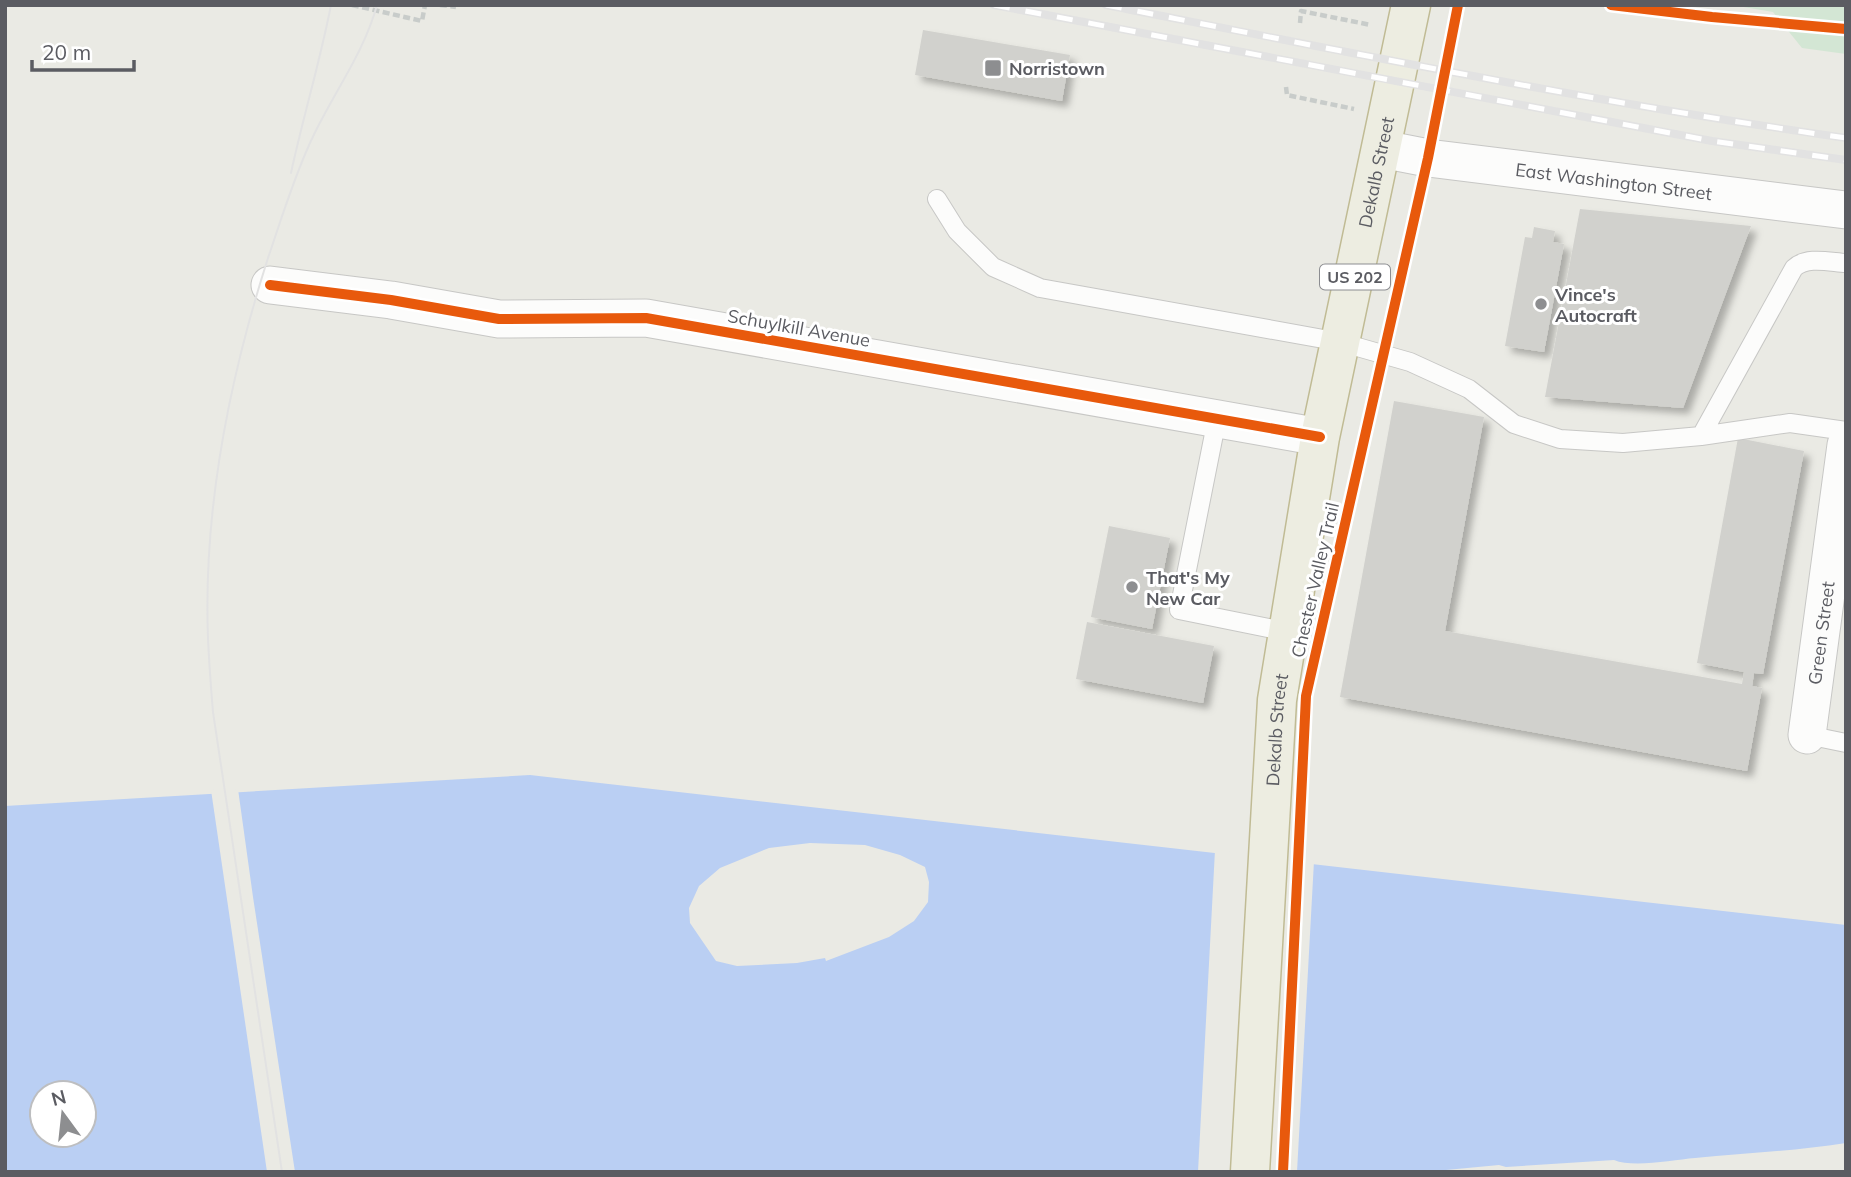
<svg xmlns="http://www.w3.org/2000/svg" width="1851" height="1177" viewBox="0 0 1851 1177" font-family="Mulish,sans-serif">
	<defs>
		<filter id="shadow"><feDropShadow dx="6" dy="6" stdDeviation="3.5" flood-color="#0004"/></filter>
	</defs>
	<rect width="100%" height="100%" fill="#eaeae4"/>
	<path fill="#d3e6d4" d="M 1732,5 L 1846,5 L 1846,54 L 1802,48 L 1773,12 Z"/>
	<path fill="#bacff3" fill-rule="evenodd" d="M 530,775 L 1846,925 L 1846,1143 C 1796,1151 1745,1153 1695,1158 C 1673,1160 1633,1168 1614,1160 L 1506,1167 L 1499,1165 L 1425,1172 L 5,1172 L 5,806 ZM 810,843 L 865,845 L 900,855 L 925,867 L 929,882 L 928,902 L 914,921 L 889,937 L 826,961 L 825,958 L 797,963 L 737,966 L 716,961 L 690,923 L 689,908 L 699,886 L 720,868 L 769,848 ZM 42,1093 L 84,1093 L 84,1135 L 42,1135 Z"/>
	<path fill="#eaeae4" d="M 238,789 L 253,897 L 295,1172 L 267,1172 L 211,790 Z
		M 1215,850 L 1314,861 L 1297,1172 L 1198,1172 Z"/>
	<path fill="#d1d1cd" filter="url(#shadow)" d="M 923,30 L 1070,55 L 1062,101 L 915,75 Z
		M 1580,209 L 1751,226 L 1683,408 L 1545,397 Z
		M 1534,227 L 1555,231 L 1553,242 L 1564,244 L 1544,352 L 1505,346 L 1525,237 L 1532,238 Z
		M 1394,401 L 1484,417 L 1445,631 L 1742,684 L 1744,672 L 1697,663 L 1738,438 L 1804,451 L 1763,674 L 1754,673 L 1752,686 L 1762,688 L 1747,771 L 1340,697 Z
		M 1109,526 L 1170,538 L 1152,629 L 1091,617 Z
		M 1087,622 L 1214,646 L 1203,703 L 1076,679 Z"/>
	<g fill="none" stroke-linecap="round" stroke-linejoin="round">
		<g stroke="#c7c7c5" stroke-width="20">
			<path id="lane" d="M 937,199 L 957,231 L 993,267 L 1040,288 L 1340,342 L 1410,362 L 1469,389 L 1514,424 L 1560,439 L 1623,443 L 1701,436 L 1790,423 L 1846,431
				M 1217,419 L 1179,610 L 1288,632
				M 1701,436 L 1794,268 C 1807,256 1829,262 1846,263
				M 1807,735 L 1846,743"/>
		</g>
		<g stroke="#c7c7c5" stroke-width="39">
			<g id="street">
				<path id="s1" d="M 1382,149 L 1428,158 L 1846,210"/>
				<path d="M 270,285 L 391,300 L 499,319 L 646,318 L 1320,437"/>
				<path id="s2" d="M 1807,735 L 1846,445"/>
			</g>
		</g>
		<g stroke="#c0bb94" stroke-width="41">
			<g id="highway">
				<path id="s3" d="M 1250,1172 L 1277,700 L 1320,437 L 1411,5"/>
			</g>
		</g>
		<path stroke="#c8ccca" stroke-width="4.5" stroke-dasharray="7 3.5" stroke-linecap="butt" d="M 352,5 L 422,21 L 425,5
			M 440,5 L 456,7
			M 1300,23 L 1301,11 L 1371,25
			M 1286,87 L 1287,95 L 1354,109"/>
		<use href="#lane" stroke="#fcfcfb" stroke-width="18"/>
		<use href="#street" stroke="#fcfcfb" stroke-width="37"/>
		<use href="#highway" stroke="#edede1" stroke-width="38"/>
		<path stroke="#e2e2e2" stroke-width="2" d="M 291,173 C 303,117 320,62 331,5
			M 282,1172 L 213,712 C 211,688 209,663 208,638 C 203,509 229,380 268,258 C 281,220 293,180 310,143 C 331,96 363,56 377,5"/>
		<g stroke="#e2e2e2" stroke-width="8">
			<path id="rail" d="M 994,5 L 1712,141 L 1846,160
				M 1106,5 C 1352,53 1598,103 1846,138"/>
		</g>
		<use href="#rail" stroke="#fff" stroke-width="5" stroke-dasharray="16" stroke-linecap="butt"/>
		<g stroke="#fff" stroke-width="15">
			<path id="cycleway" d="M 1611,5 L 1712,17 L 1846,29
				M 270,285 L 391,300 L 499,319 L 646,318 L 1320,437
				M 1283,1172 L 1306,696 L 1428,158 L 1458,5"/>
		</g>
		<use href="#cycleway" stroke="#e8590c" stroke-width="10"/>
	</g>
	<g fill="#8d8e90" stroke="#fff" stroke-width="2.5">
		<rect x="984" y="59" width="18" height="18" rx="3.5"/>
		<circle cx="1541" cy="304" r="7"/>
		<circle cx="1132" cy="587" r="7"/>
	</g>
	<g text-anchor="middle" dominant-baseline="central" stroke-width="6" stroke-linejoin="round" paint-order="stroke">
		<rect fill="#fff" stroke="#8c8d91" stroke-width="2" x="1320" y="264.5" width="70" height="25" rx="5"/>
		<g font-size="16" font-weight="bold" fill="#5b5c62">
			<text x="1355" y="277">US 202</text>
		</g>
		<g font-size="18" font-weight="bold" fill="#5b5c62" stroke="#fff" text-anchor="start">
			<text x="1009" y="68">Norristown</text>
			<text x="1555" y="294">Vince's<tspan x="1555" dy="21">Autocraft</tspan></text>
			<text x="1146" y="577">That's My<tspan x="1146" dy="21">New Car</tspan></text>
		</g>
		<g font-size="18" fill="#5b5c62" stroke="#fff">
			<text stroke="none"><textPath href="#s3" startOffset="1010">Dekalb Street</textPath></text>
			<text stroke="none"><textPath href="#s1" startOffset="234">East Washington Street</textPath></text>
			<text transform="translate(799 328) rotate(10)">Schuylkill Avenue</text>
			<text transform="translate(1315 580) rotate(-77)">Chester Valley Trail</text>
			<text stroke="none"><textPath href="#s2" startOffset="103">Green Street</textPath></text>
			<text stroke="none"><textPath href="#s3" startOffset="443">Dekalb Street</textPath></text>
		</g>
	</g>
	<rect width="1851" height="1177" fill="none" stroke="#5b5c62" stroke-width="14"/>
	<g transform="translate(63 1114) rotate(345)"><circle r="33" fill="#ffffff" stroke="#bdbec0" stroke-width="2"/>
	<path d="M0-5L12 26L0 18L-12 26Z" fill="#8d8e90"/>
	<text y="-10" font-size="19" font-weight="bold" text-anchor="middle" fill="#5b5c62">N</text>
	</g>
	<path d="M32 60v10h102v-10" fill="none" stroke="#5b5c62" stroke-width="3.5"/>
	<text x="42" y="60" font-size="21" fill="#5b5c62" stroke="#ffffff" stroke-width="5" paint-order="stroke">20 m</text>
</svg>
